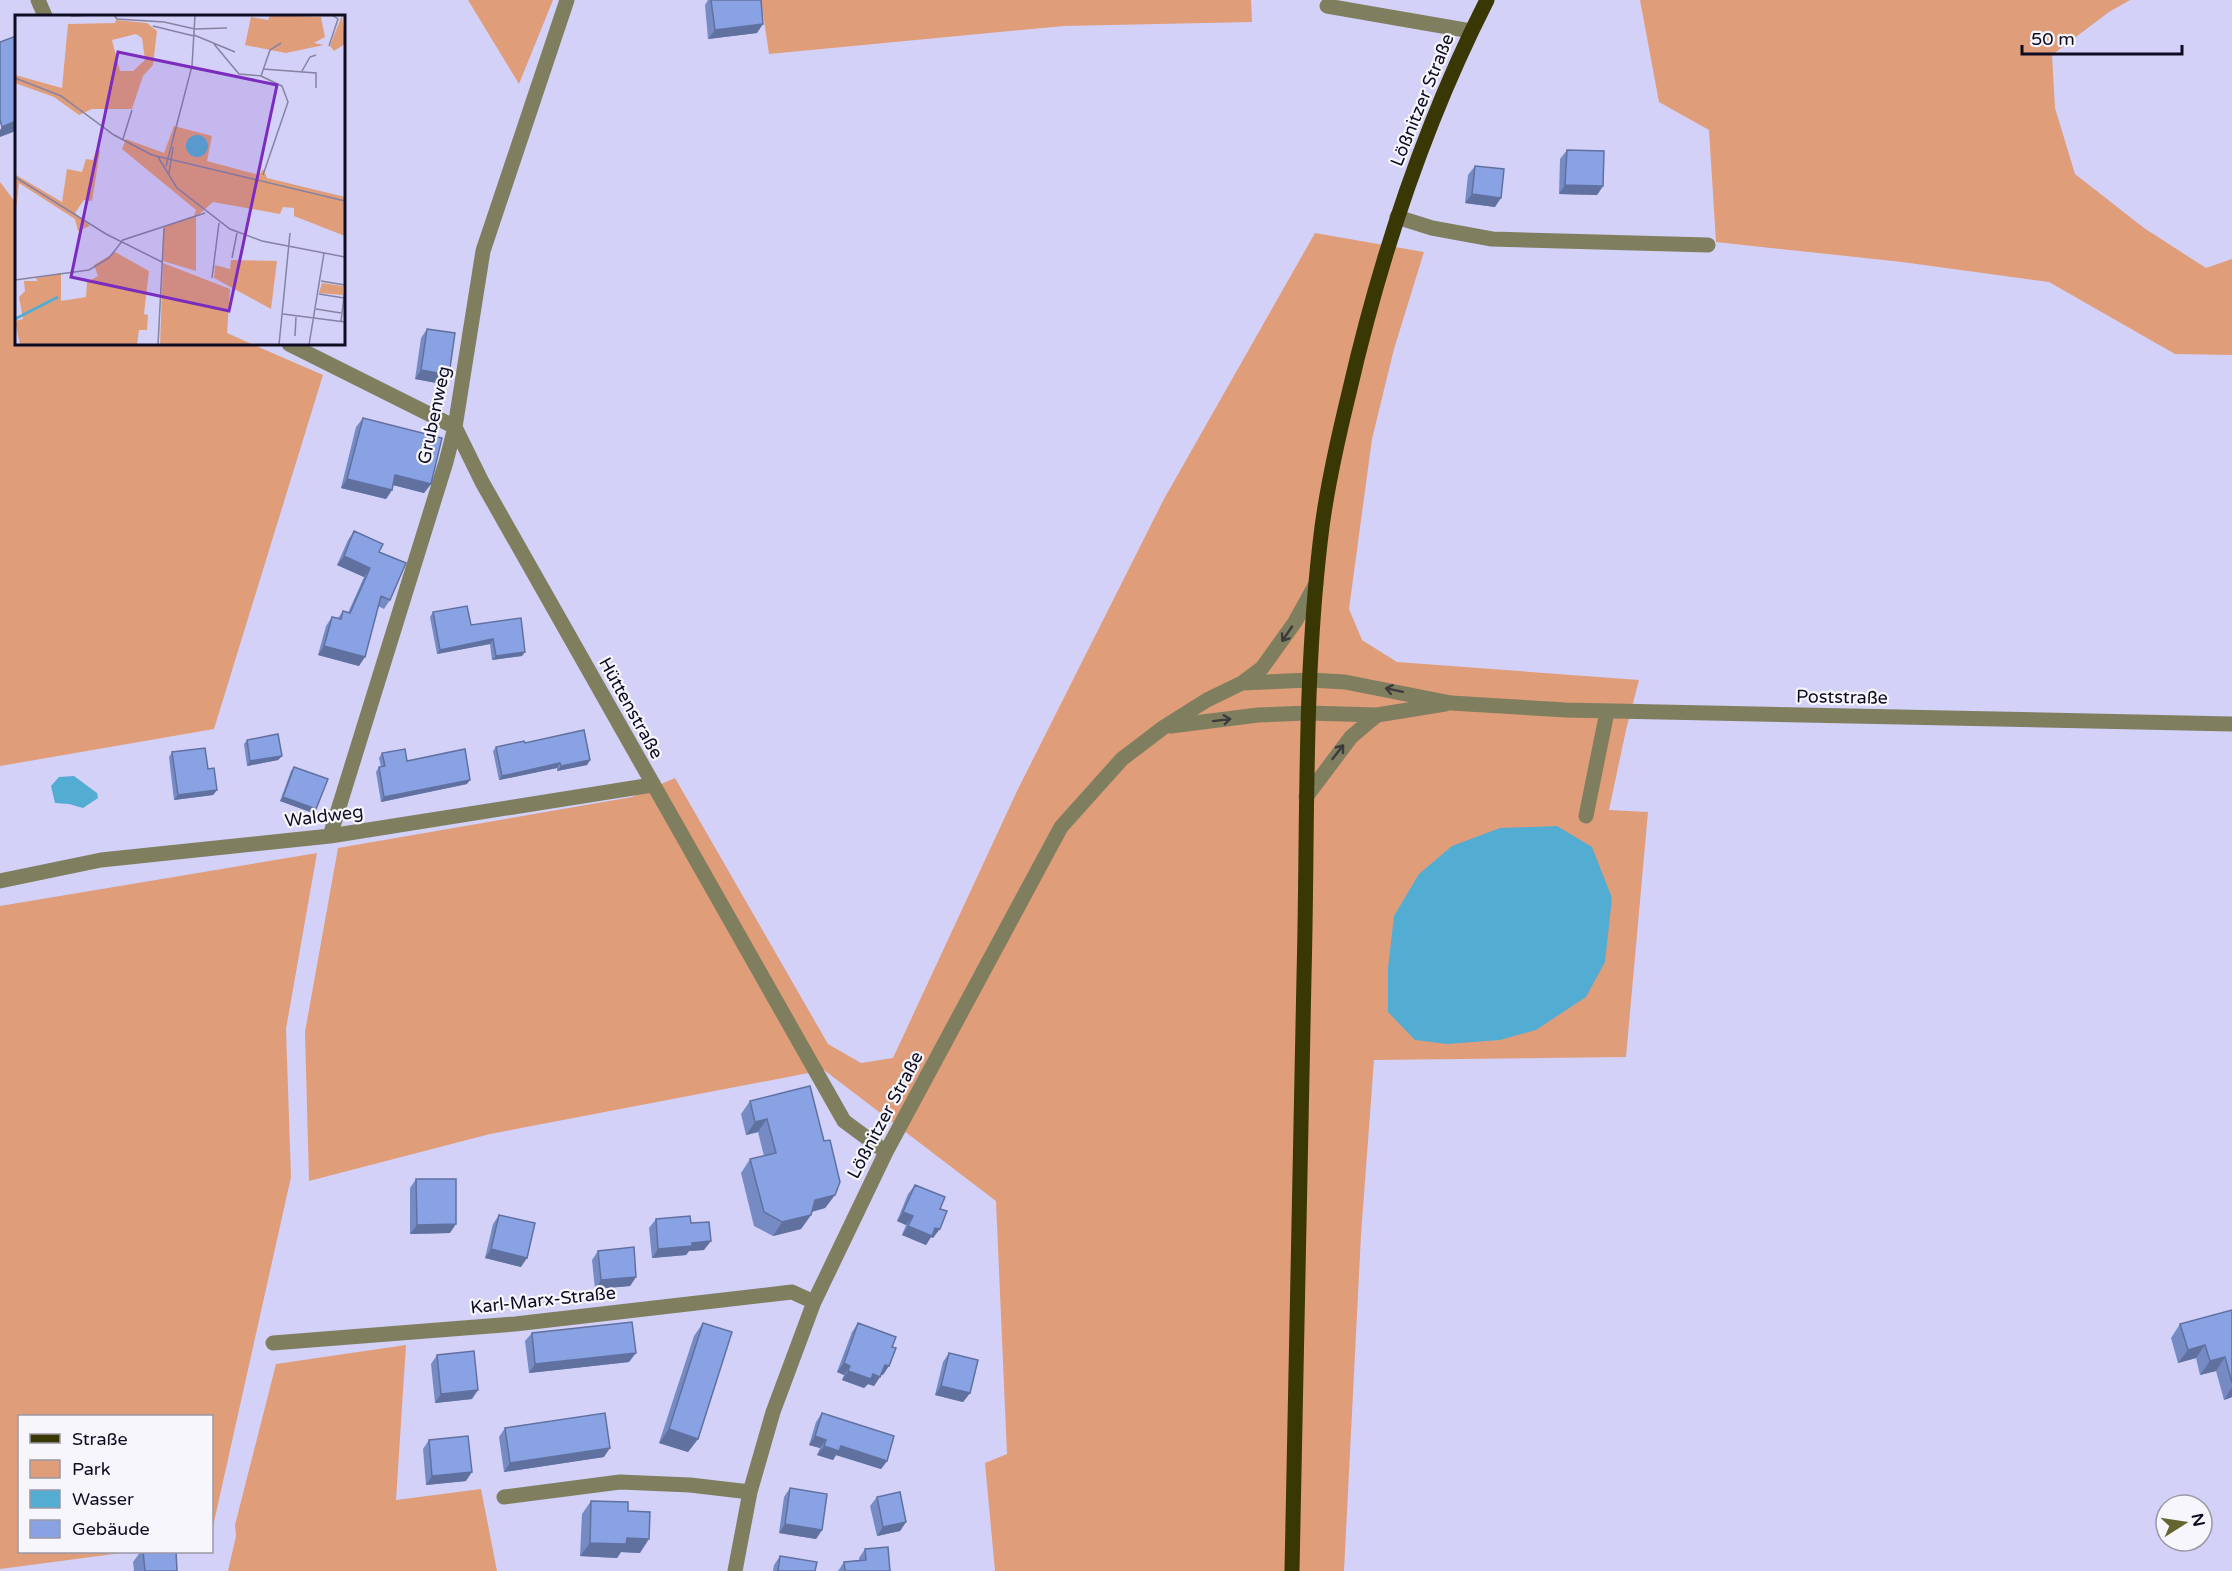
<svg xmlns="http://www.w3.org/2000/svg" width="2232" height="1571" viewBox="0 0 2232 1571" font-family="'Varela Round',sans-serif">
	<rect width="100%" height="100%" fill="#d3d1f8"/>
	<path fill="#e09d7a" d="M 468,0 L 553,0 L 519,84 Z
		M 761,0 L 1251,0 L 1252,22 L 1064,26 L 769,54 Z
		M 1640,0 L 2130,0 L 2109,12 L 2052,55 L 2055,108 L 2075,174 L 2144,228 L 2206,268 L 2232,259 L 2232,355 L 2175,354 L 2049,282 L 1902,262 L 1716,242 L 1709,130 L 1659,102 Z
		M 0,182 L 16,203 L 16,344 L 255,344 L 254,345 L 323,375 L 214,729 L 0,766 Z
		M 1315,233 L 1424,252 L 1394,349 L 1372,439 L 1349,609 L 1362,640 L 1397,662 L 1639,680 L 1626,730 L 1609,810 L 1648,812 L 1626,1057 L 1374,1060 L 1361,1235 L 1344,1571 L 995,1571 L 985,1463 L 1007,1454 L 996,1201 L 824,1070 L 490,1134 L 309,1181 L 305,1032 L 338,848 L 632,797 L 675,778 L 828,1044 L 861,1063 L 893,1058 L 1018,789 L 1164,499 Z
		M 317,853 L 286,1029 L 291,1177 L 212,1531 L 212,1416 L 20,1416 L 20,1552 L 129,1552 L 0,1569 L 0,906 Z
		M 406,1345 L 396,1500 L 481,1489 L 497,1571 L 228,1571 L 236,1536 L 235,1525 L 276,1364 Z"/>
	<path fill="#53acd2" d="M 74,776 L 97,793 L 98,798 L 83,808 L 69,804 L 55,803 L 51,786 L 59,777 Z
		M 1557,826 L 1592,847 L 1612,898 L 1605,962 L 1586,997 L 1536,1030 L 1500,1040 L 1447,1044 L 1415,1040 L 1388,1012 L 1388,968 L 1394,916 L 1419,874 L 1452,846 L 1500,828 Z"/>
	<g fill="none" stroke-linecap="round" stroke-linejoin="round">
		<path stroke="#7f7f60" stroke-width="15" d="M 38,0 L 45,16
			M 1327,6 L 1471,31
			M 1397,217 L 1432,228 L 1492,239 L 1708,245
			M 289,344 L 455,427 L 482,482 L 844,1121 L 886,1152
			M 1242,683 L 1310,680 L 1345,682 L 1451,703 L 1566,710 L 2232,724
			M 1171,726 L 1258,715 L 1308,713 L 1377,715 L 1445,704
			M 1306,797 L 1351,737 L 1377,715
			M 1586,816 L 1607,712
			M 330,836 L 446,462 L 455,427 L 483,251 L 567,0
			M 0,881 L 101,860 L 330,836 L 652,785
			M 273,1343 L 515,1324 L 792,1292 L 814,1302
			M 504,1497 L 620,1482 L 690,1485 L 750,1492
			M 735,1571 L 750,1492 L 773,1412 L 814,1302 L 886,1152 L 1061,827 L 1122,759 L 1164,727 L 1207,700 L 1242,683 L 1262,668 L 1295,622 L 1316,584"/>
		<path stroke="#393804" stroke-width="15" d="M 1292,1571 C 1296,1373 1300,1175 1304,976 C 1308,827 1303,676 1322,527 C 1328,482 1338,438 1349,393 C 1380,258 1424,124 1487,0"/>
	</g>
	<path fill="#768bc4" d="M 708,0 L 761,0 L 757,33 L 708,39 L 705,5 Z
		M 1567,150 L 1603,186 L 1597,195 L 1559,194 L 1560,159 Z
		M 1475,166 L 1495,207 L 1465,203 L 1468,175 Z
		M 427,329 L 442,384 L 415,379 L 421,338 Z
		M 363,418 L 431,484 L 424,493 L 393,485 L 392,490 L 386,499 L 341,488 L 356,427 Z
		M 354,531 L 379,552 L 390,600 L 384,609 L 378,606 L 359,666 L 318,655 L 326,626 L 332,617 L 338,618 L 343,611 L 348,613 L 364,577 L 337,565 L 348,540 Z
		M 433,612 L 471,625 L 522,656 L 492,660 L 490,644 L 437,654 L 430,617 Z
		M 247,740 L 282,756 L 278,760 L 247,766 L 244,744 Z
		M 525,743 L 590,760 L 587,765 L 557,771 L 557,768 L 499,780 L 493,751 L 496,747 Z
		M 172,752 L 208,769 L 217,790 L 213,795 L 174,800 L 169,757 Z
		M 382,753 L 407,761 L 467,784 L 381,802 L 376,772 L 379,767 L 381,767 L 379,758 Z
		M 294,767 L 316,809 L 313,813 L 280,801 L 291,771 Z
		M 810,1086 L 835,1195 L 825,1208 L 812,1212 L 811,1215 L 801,1229 L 773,1236 L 754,1226 L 741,1173 L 750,1159 L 764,1156 L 758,1132 L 746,1135 L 741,1114 L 750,1101 Z
		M 416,1179 L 450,1233 L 410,1234 L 410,1188 Z
		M 915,1185 L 940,1209 L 933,1238 L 931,1237 L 926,1245 L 902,1235 L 906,1225 L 897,1221 L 908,1194 Z
		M 499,1215 L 521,1267 L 485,1258 L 493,1224 Z
		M 656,1219 L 691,1223 L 704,1250 L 689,1251 L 686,1255 L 652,1258 L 649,1228 Z
		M 598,1251 L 636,1277 L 630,1286 L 595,1289 L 592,1260 Z
		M 2232,1310 L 2232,1397 L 2224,1400 L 2216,1371 L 2200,1375 L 2196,1358 L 2178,1363 L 2171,1338 L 2180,1324 Z
		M 703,1323 L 698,1439 L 688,1452 L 659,1443 L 694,1336 Z
		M 858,1323 L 883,1375 L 881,1375 L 874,1386 L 868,1384 L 864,1388 L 842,1380 L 844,1375 L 837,1372 L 852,1332 Z
		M 532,1333 L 629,1362 L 529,1373 L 525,1341 Z
		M 949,1353 L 970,1393 L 963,1402 L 935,1395 L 943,1362 Z
		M 437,1355 L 472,1399 L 435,1403 L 431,1364 Z
		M 822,1413 L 887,1461 L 881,1469 L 836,1455 L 833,1460 L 817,1455 L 820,1448 L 809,1445 L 816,1422 Z
		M 505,1428 L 604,1457 L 504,1472 L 499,1437 Z
		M 429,1440 L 466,1481 L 426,1485 L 423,1449 Z
		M 790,1488 L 822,1530 L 816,1539 L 779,1533 L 784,1497 Z
		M 877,1497 L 906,1522 L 900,1531 L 877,1536 L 870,1506 Z
		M 591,1501 L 628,1511 L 640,1553 L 621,1552 L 617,1558 L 580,1556 L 582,1514 Z
		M 865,1549 L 890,1571 L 838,1571 L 844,1562 L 859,1560 L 859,1558 Z
		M 141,1551 L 176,1551 L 177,1571 L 134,1571 L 133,1562 Z
		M 780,1556 L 815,1571 L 773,1571 L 774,1565 Z"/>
	<path fill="#6071a0" d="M 763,24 L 757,33 L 708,39 L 715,30 Z
		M 16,121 L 16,131 L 0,137 L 0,130 L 2,127 Z
		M 1565,185 L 1603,186 L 1597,195 L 1559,194 Z
		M 1472,194 L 1501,198 L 1495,207 L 1465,203 Z
		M 421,370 L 449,375 L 442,384 L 415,379 Z
		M 395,475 L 431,484 L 424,493 L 389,484 Z
		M 347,479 L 392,490 L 386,499 L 341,488 Z
		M 344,556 L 370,568 L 364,577 L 337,565 Z
		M 493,639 L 490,644 L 437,654 L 440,650 Z
		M 324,646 L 365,657 L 359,666 L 318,655 Z
		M 525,652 L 522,656 L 492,660 L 496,656 Z
		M 282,756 L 278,760 L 247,766 L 250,761 Z
		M 590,760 L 587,765 L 557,771 L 561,766 Z
		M 560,763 L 557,768 L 499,780 L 502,776 Z
		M 470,780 L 467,784 L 381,802 L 384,797 Z
		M 217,790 L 213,795 L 174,800 L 178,795 Z
		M 283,797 L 316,809 L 313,813 L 280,801 Z
		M 767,1119 L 758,1132 L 746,1135 L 755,1122 Z
		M 835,1195 L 825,1208 L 806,1213 L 815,1200 Z
		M 903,1212 L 913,1216 L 906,1225 L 897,1221 Z
		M 811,1215 L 801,1229 L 773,1236 L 782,1222 Z
		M 456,1224 L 450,1233 L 410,1234 L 417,1225 Z
		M 908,1226 L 935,1228 L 940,1229 L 933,1238 L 931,1237 L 926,1245 L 902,1235 Z
		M 711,1241 L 704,1250 L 689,1251 L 686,1255 L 652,1258 L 658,1249 L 692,1243 Z
		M 491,1249 L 527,1258 L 521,1267 L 485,1258 Z
		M 636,1277 L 630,1286 L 595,1289 L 601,1280 Z
		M 2205,1345 L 2196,1358 L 2178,1363 L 2188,1350 Z
		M 636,1353 L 629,1362 L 529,1373 L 535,1364 Z
		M 2225,1357 L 2216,1371 L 2200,1375 L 2210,1361 Z
		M 844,1363 L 850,1366 L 844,1375 L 837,1372 Z
		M 885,1365 L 889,1366 L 883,1375 L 878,1374 Z
		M 848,1371 L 873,1374 L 880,1377 L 874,1386 L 868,1384 L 864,1388 L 842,1380 Z
		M 941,1386 L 970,1393 L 963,1402 L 935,1395 Z
		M 2232,1387 L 2232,1397 L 2224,1400 Z
		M 478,1390 L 472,1399 L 435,1403 L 441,1394 Z
		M 669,1429 L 698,1439 L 688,1452 L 659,1443 Z
		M 815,1436 L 826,1440 L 820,1448 L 809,1445 Z
		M 824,1446 L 841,1446 L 887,1461 L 881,1469 L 836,1455 L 833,1460 L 817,1455 Z
		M 610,1448 L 604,1457 L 504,1472 L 510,1463 Z
		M 472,1472 L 466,1481 L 426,1485 L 432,1476 Z
		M 906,1522 L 900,1531 L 877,1536 L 883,1527 Z
		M 785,1524 L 822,1530 L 816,1539 L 779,1533 Z
		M 627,1538 L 649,1539 L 640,1553 L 621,1552 L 617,1558 L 580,1556 L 590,1543 Z"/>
	<path fill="#89a2e4" stroke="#6071a0" stroke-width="1.5" d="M 711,0 L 761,0 L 763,24 L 715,30 Z
		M 16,36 L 16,121 L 2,127 L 0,120 L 0,42 Z
		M 1567,150 L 1604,151 L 1603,186 L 1565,185 Z
		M 1475,166 L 1504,169 L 1501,198 L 1472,194 Z
		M 427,329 L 455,333 L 449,375 L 421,370 Z
		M 363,418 L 442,438 L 431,484 L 395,475 L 392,490 L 347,479 Z
		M 354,531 L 383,544 L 379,552 L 406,563 L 390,600 L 381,596 L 365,657 L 324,646 L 332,617 L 341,619 L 343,611 L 350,613 L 370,568 L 344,556 Z
		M 467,606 L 471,625 L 521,618 L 525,652 L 496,656 L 493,639 L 440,650 L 433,612 Z
		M 584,730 L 590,760 L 561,766 L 560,763 L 502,776 L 496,747 L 524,741 L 525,743 Z
		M 278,734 L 282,756 L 250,761 L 247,740 Z
		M 205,748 L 208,769 L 214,768 L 217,790 L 178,795 L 172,752 Z
		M 405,749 L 407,761 L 465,749 L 470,780 L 384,797 L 379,767 L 385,766 L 382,753 Z
		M 294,767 L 328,779 L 316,809 L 283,797 Z
		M 810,1086 L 824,1141 L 830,1140 L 840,1182 L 835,1195 L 815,1200 L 811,1215 L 782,1222 L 764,1212 L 750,1159 L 776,1153 L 767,1119 L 755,1122 L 750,1101 Z
		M 416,1179 L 456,1179 L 456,1224 L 417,1225 Z
		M 915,1185 L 945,1197 L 940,1209 L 947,1211 L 940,1229 L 935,1228 L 932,1236 L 908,1226 L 913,1216 L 903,1212 Z
		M 499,1215 L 535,1223 L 527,1258 L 491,1249 Z
		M 690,1216 L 691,1223 L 709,1222 L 711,1241 L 692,1243 L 692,1246 L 658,1249 L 656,1219 Z
		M 634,1247 L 636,1277 L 601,1280 L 598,1251 Z
		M 2232,1310 L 2232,1383 L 2225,1357 L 2210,1361 L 2205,1345 L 2188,1350 L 2180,1324 Z
		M 632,1322 L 636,1353 L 535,1364 L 532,1333 Z
		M 703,1323 L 732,1332 L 698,1439 L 669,1429 Z
		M 858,1323 L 896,1337 L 892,1347 L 896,1348 L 889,1366 L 885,1365 L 880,1377 L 873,1374 L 871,1379 L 848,1371 L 850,1366 L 844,1363 Z
		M 474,1351 L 478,1390 L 441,1394 L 437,1355 Z
		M 949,1353 L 978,1360 L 970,1393 L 941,1386 Z
		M 605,1413 L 610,1448 L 510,1463 L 505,1428 Z
		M 822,1413 L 894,1436 L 887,1461 L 841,1446 L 839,1451 L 824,1446 L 826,1440 L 815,1436 Z
		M 468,1436 L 472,1472 L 432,1476 L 429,1440 Z
		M 790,1488 L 827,1494 L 822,1530 L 785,1524 Z
		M 900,1492 L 906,1522 L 883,1527 L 877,1497 Z
		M 591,1501 L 628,1502 L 628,1511 L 650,1512 L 649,1539 L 627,1538 L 626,1544 L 590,1543 Z
		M 888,1547 L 890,1571 L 845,1571 L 844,1562 L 866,1560 L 865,1549 Z
		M 143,1551 L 176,1551 L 177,1571 L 145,1571 Z
		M 780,1556 L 817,1562 L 815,1571 L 778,1571 Z"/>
	<defs><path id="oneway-shaft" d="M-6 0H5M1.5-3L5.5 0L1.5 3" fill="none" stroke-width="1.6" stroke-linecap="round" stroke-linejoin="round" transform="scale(1.5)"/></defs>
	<g stroke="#3c3a3b">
		<use href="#oneway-shaft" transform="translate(1287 634) rotate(124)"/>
		<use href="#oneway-shaft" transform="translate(1394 690) rotate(-168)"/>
		<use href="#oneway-shaft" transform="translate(1222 720) rotate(-7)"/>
		<use href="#oneway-shaft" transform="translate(1338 752) rotate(-52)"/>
	</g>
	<g text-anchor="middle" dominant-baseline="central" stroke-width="4.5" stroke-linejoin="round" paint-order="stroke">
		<g font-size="18" fill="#0f0c22" stroke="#f6f6fc">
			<text transform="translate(1422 100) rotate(-68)">Lößnitzer Straße</text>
			<text transform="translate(434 415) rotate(-78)">Grubenweg</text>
			<text transform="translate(1842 697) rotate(1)">Poststraße</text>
			<text transform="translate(631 708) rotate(61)">Hüttenstraße</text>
			<text transform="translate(324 816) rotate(-7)">Waldweg</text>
			<text transform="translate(885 1115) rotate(-62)">Lößnitzer Straße</text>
			<text transform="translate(543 1300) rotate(-6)">Karl-Marx-Straße</text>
		</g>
	</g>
	<g transform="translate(15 15)">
		<rect width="330" height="330" fill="#d3d1f8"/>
		<path d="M 255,0 L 306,2 L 310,22 L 299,28 L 309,30 L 271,38 L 230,30 L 236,2 L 253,5 ZM 327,0 L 330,29 L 319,36 L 315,31 ZM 101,5 L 132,8 L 142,16 L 138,50 L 128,61 L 117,94 L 77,94 L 64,100 L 39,82 L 0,68 L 0,60 L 47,73 L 53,9 L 100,8 ZM 121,19 L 127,23 L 130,45 L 118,56 L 105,56 L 97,25 ZM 159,111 L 197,121 L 192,146 L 244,160 L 248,154 L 252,163 L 330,182 L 330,221 L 279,201 L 279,193 L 268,192 L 265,199 L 198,187 L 181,202 L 181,256 L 148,246 L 149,211 L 179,201 L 181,195 L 107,134 L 111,124 L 149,138 ZM 81,135 L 85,136 L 77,186 L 69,185 L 60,198 L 75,211 L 63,216 L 60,204 L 4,168 L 0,204 L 1,160 L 47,187 L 52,154 L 67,157 L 71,144 L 78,145 ZM 100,237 L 134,256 L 129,299 L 133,300 L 132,315 L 124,315 L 122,330 L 5,330 L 0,306 L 8,304 L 4,282 L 10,276 L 9,266 L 22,266 L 21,263 L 46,258 L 46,286 L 71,282 L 72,267 L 83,261 L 79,250 ZM 216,245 L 262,246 L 256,294 L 199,263 L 200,250 L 215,254 ZM 148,248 L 215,274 L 212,318 L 239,330 L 145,330 ZM 307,268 L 328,271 L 328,280 L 304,278 Z" fill="#e09d7a" fill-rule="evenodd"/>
		<path d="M171 131a11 11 0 1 1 22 0a11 11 0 1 1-22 0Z" fill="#53acd2"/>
		<path fill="none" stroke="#53acd2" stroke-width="3" d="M 0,304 L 43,282"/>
		<path fill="none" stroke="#8582a2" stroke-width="1.5" d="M 99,0 L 102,4 L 149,7 L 180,14 L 212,13M 56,1 L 80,0M 138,11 L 179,21M 179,20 L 220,37M 199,29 L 224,59 L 246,61M 314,31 L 323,4 L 317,0M 248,54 L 301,58 L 301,73M 287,56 L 295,42 L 301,40M 0,63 L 46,81 L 99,120 L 137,140 L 330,186M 108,124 L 117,95M 143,142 L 162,173 L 215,214 L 247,226 L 330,242M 151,151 L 177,51 L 180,0M 154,158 L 158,132M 248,160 L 273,87 L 267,71 L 246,61 L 255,35 L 266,28M 0,162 L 91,219 L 147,247M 217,243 L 222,218M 197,263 L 204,208M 0,265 L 74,255 L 94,243 L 108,225 L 190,198M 306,266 L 330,270M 304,279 L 329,283M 301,294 L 326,298M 268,299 L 330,307M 326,306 L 330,274M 280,321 L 281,302M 143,330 L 149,213M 264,330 L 275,218M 294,330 L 309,238"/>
		<path fill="#7b2cbf" fill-opacity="0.15" stroke="#7b2cbf" stroke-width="3" d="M 103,37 L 262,70 L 214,296 L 56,262 Z"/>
		<rect width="330" height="330" fill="none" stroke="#0f0c22" stroke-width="3"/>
	</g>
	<rect x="18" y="1415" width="195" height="138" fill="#f6f6fc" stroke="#9a98a5" stroke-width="1.5"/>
	<rect x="30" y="1434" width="30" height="9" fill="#393804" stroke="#9a98a5" stroke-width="1.5"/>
	<text x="72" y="1445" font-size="18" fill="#0f0c22">Straße</text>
	<rect x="30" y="1460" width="30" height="18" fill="#e09d7a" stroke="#9a98a5" stroke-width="1.5"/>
	<text x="72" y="1475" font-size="18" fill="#0f0c22">Park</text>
	<rect x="30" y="1490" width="30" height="18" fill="#53acd2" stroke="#9a98a5" stroke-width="1.5"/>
	<text x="72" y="1505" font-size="18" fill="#0f0c22">Wasser</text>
	<rect x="30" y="1520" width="30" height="18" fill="#89a2e4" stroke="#9a98a5" stroke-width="1.5"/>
	<text x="72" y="1535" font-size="18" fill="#0f0c22">Gebäude</text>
	<g transform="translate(2184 1523) rotate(78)"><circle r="28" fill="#f6f6fc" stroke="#9a98a5" stroke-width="1.5"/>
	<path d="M0-4.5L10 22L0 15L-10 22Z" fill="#656531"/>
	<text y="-9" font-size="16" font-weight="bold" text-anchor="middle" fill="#0f0c22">N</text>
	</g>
	<path d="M2022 45v9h160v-9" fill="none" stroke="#0f0c22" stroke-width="3"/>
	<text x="2031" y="45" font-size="18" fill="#0f0c22" stroke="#f6f6fc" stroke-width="4.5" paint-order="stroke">50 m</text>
</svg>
